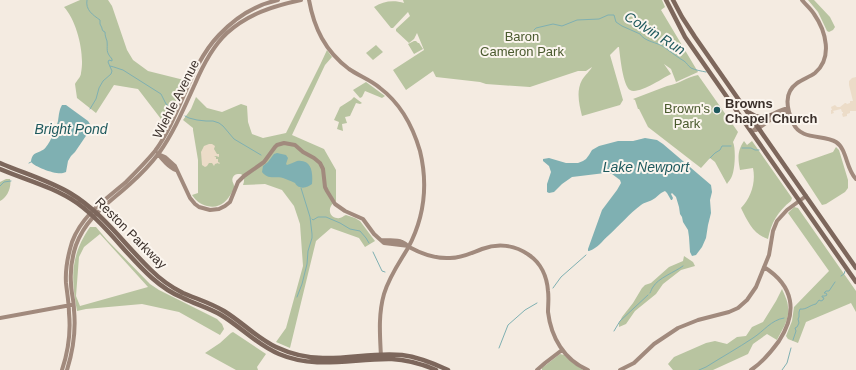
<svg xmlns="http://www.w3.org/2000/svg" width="856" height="370" viewBox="0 0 856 370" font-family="Arial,sans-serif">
	<rect width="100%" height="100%" fill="#f4ebe1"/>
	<path fill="#b8c4a0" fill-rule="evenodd" d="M 80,0 L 108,0 L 112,6 L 127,50 L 133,60 L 148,71 L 184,80 L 177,100 L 161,119 L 138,89 L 114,85 L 96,113 L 77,98 L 75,84 C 77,80 81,77 81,73 C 85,54 77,21 64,7 Z
		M 403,0 L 662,0 L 665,7 L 661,10 L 698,72 L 676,82 L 671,69 L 664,64 L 671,74 C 663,78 638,95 630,90 C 623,86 620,56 619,47 L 618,47 L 610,55 L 623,100 L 620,105 L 582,116 C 579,104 576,91 582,80 C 585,75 590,71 592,67 L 586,71 L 578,71 L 530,87 L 486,84 L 480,82 L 436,77 L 433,71 L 406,90 L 393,70 L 424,50 L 417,33 L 414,39 L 409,43 L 396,31 L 396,29 L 410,16 L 408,12 L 393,28 L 391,28 L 374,7 C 383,1 394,0 404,3 Z
		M 808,0 L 814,0 L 830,17 L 835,27 L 833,30 L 829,32 L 827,31 L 818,12 Z
		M 414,41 L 416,41 L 418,43 L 419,43 L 423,49 L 414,54 L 408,44 Z
		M 376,45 L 383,52 L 373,60 L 366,53 Z
		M 327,50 L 332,57 L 325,65 L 292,135 L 324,149 L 336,170 L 336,201 C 334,202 332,204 331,206 C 328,211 331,218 337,218 C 341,219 343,216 346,215 L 355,218 L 360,221 L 375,241 L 365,247 L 359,238 L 331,228 L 316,241 L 290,348 L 276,342 L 286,328 L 303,266 L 300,224 L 294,206 L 282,190 L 265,184 L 243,185 C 245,180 245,173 238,174 C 236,174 234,175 233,177 C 231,181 234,183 234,186 C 235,188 233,190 232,192 C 227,202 219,209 207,206 C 200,204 196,201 192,195 L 198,193 L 198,160 L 193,130 L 193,128 L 183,120 L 191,109 L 196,97 L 207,108 L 222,112 L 241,104 L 247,106 L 248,122 L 252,134 L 263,138 L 286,133 L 320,65 Z
		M 698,75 L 738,132 L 733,142 C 736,149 735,169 732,176 C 731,179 728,182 727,184 L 715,162 L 710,158 L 701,168 L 648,127 L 639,109 L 638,109 L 635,100 L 633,99 L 667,86 C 679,84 687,77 698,75 Z
		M 366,82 L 385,96 L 382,98 L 365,91 L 362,97 L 360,98 L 353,90 Z
		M 354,97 L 362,103 L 360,104 L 356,103 L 350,116 L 345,117 L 347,123 L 342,124 L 343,131 L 337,129 L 339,122 L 334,120 L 340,107 L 351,100 Z
		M 744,141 L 747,145 L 752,141 L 792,198 L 791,201 C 778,211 771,223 768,239 C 753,234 748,222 741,208 C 751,197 756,183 753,168 L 740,170 C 738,159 737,151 744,141 Z
		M 836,147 L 839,150 L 848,180 L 848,188 L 845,192 L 826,204 L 822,205 L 796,165 L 833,152 Z
		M 6,179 L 10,179 C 12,187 7,198 0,201 L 0,182 Z
		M 794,207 L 798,208 L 856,291 L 856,312 L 851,303 L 806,322 L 798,343 L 788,339 L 786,336 L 792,321 L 794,307 L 829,271 L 788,213 Z
		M 90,227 L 96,227 L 107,240 L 150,284 L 159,290 L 217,319 L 222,324 L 224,329 L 220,335 L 179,312 L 142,304 L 86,309 L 77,311 C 71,278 70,256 90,227 ZM 100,234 L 148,287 L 80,306 L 76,296 L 79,257 L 84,247 Z
		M 684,256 L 693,262 L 695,266 L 681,270 L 663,284 L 656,294 L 635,311 L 626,324 L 619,327 L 619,323 L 622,317 L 633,303 L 642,288 L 645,285 L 651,283 L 669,267 L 683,261 Z
		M 782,289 C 784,294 788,301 788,307 C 790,319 782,330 777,340 L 767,334 L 753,344 L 748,354 L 713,370 L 673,370 L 668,364 L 674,357 L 706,343 L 715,341 L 727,344 L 737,337 L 746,336 L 752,327 L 763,322 L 776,301 Z
		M 233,332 L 266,354 L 257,367 L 258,370 L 236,370 L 205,353 L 220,343 L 231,333 Z
		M 560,354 L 564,355 L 573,363 L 583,370 L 542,370 L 542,368 Z"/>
	<path fill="#ecdcc8" d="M 856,77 L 856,111 L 850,111 L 850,113 L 847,114 L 847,116 L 843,117 L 842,114 L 843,113 L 843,112 L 842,112 L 841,109 L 833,111 L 834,113 L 831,114 L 831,110 L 832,110 L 831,107 L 835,105 L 837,107 L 840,107 L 845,103 L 846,103 L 847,104 L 850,103 L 850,101 L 853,101 L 849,85 L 849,81 L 852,78 Z
		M 209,144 L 212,144 L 215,146 L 214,149 L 217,154 L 219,154 L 219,157 L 216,156 L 214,157 L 216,157 L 216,159 L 218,159 L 218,162 L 220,163 L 219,164 L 218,163 L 215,164 L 214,166 L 212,163 L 209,163 L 207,166 L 205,167 L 202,165 L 201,152 L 204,146 Z"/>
	<path fill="#7fb0b2" d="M 62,105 L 66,105 L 88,121 L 92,127 L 75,152 L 71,156 L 68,161 L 66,172 C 65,172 64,173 63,173 C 56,175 35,167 31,162 C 32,150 41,154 46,147 C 51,141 56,128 58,121 C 59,115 59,110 62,105 Z
		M 645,138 L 657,140 L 663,144 L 711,185 L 712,192 L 710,200 L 711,213 L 708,225 L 706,238 L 702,247 L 696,255 L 692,256 L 690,252 L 689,237 L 688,230 L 683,222 L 682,217 L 680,214 L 679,207 L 676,197 L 672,193 L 671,194 L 673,198 L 672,200 L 671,200 L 667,193 L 665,191 C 659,193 657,198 652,200 C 648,202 645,202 641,205 C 629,214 620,225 609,235 C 602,241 598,248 589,251 L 588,251 L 588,249 L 602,210 L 617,190 L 621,183 L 620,180 L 612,174 L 605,173 L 572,177 L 562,184 L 554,192 L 549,193 L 547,192 L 547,184 L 551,172 L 549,166 L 543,161 L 543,159 L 549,158 L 566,163 L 578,163 L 583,161 L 586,159 L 589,155 L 592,150 L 599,146 L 618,141 L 633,141 Z
		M 277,153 L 286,155 L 288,158 L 286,164 L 287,165 C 291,164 294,162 297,161 C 312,159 313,173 312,184 C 309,186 304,189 300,187 C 298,187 296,185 295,183 C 291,181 286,179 283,178 C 275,176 268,180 262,172 L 263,166 L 268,162 L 274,154 Z"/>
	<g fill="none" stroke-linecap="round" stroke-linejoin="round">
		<path stroke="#7fb0b2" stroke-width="1" d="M 87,0 C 85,10 93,15 100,20 L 100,24 L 102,28 L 102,29 L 103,31 L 105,32 C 105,36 106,38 107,41 C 108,50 105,51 112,59 L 112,61 L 109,60 L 108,62 L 112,71 L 111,74 L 103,81 L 99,88 L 96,99 L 90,109
			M 534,30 L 536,28 L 553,24 L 562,26 L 577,20 L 599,19 L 608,15 L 614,15 L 616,22 L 622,26 L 640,34 C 645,42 657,42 664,47 C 671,52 677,57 684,61 C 687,63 688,66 691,68 C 695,70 701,71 706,72
			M 110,66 C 115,67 119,69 123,70 L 161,94 L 166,104 L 171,108
			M 185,116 L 189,118 L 197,120 L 206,121 L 213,121 L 219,123 L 223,126 L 234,139 L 261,155
			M 742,148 L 751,148 L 755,150 L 759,150
			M 710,158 L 715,153 L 720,150 L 722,146 L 731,146
			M 29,163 L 31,162
			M 0,186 L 4,182 L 11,181
			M 312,219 L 313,220 L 318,217 L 326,217 L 340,223 L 350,229 L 360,231 L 366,238 L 369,243
			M 373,252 L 382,271 L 385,272
			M 841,276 L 844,274 L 845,271
			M 553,288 L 561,277 L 586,255
			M 650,293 C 651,291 652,288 653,287 C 658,278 675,272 683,266
			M 297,297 L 302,284 L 307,264 L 308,251 L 312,238 L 312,234 L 310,217 L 301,188
			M 614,331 L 620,321 L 648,295
			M 793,340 L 796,331 L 795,328 L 797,327 L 799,323 L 798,319 L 799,317 L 799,312 L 800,309 C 806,310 810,305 816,304 L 819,300 L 821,301 L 823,300 L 824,298 L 822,297 L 822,296 L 825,296 L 827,295 L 826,293 L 824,293 L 826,291 L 829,291 L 835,282
			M 499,348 L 508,325 L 525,310 L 537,303
			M 699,370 L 706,367 C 722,357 738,348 753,338 C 764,331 771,320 784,318
			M 782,370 L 787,363 L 791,348"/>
		<path stroke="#a18a7d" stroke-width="4" d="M 309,0 C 314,28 325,51 349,69 C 359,76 371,80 380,88 C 400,103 413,127 420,151 C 428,184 424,218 408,248 C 399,263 389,277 384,294 C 378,315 380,336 381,357
			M 802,0 C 806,5 811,9 814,14 C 826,31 833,58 815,73 C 807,79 795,81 790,91 C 785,100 789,114 793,123 C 801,141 824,134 836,142 C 847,149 846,169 856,179
			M 756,130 L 777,115 L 789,112
			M 752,132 C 764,119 771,113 788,108
			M 158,153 C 161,159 170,168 176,170
			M 158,154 L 165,157 L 175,166 L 190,198 L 195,204 L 199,207 L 210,210 L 219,209 L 225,206 L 230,202 L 238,182 L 244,176 L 264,162 L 275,147 L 277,145 L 284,143 L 295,145 L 303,152 L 314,158 L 320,163 L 323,169 L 325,187 L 327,191 L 335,204 L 345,211 L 363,219 L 374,234 L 384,243 L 409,246
			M 381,240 C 388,241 396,239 402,242 C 405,243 407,245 409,247 C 422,254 436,259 450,258 C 462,258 471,253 482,249 C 498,243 515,245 529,255 C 541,263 547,277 548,291 C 549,298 548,305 548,312 C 551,337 564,360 588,370
			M 0,318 L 71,305
			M 62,370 C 68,352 71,333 69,313 C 69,303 67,293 66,283 C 65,269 68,255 72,242 C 82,215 105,200 126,182 C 136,172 146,162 155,151 C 181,116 189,66 219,35 C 235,18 255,5 278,0
			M 67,370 C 73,351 76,330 74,310 C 74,301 71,292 71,283 C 70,270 72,257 76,245 C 87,216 108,204 130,184 C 140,175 150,165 159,153 C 174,132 184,108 195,84 C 203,65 212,47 227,33 C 248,14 273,6 301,0
			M 537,370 L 545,363 L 562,350
			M 620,370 L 634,363 L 654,344 L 678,328 L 698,320 L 729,312 L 738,308 L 747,300 L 756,287 L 769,255 L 773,231 L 777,221 L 787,210 L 806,196
			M 751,370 C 763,362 771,352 779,341 C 798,312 794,286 764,267"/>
		<path stroke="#7d675c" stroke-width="4.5" d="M 666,0 L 685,37 L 856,282
			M 673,0 L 682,17 L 695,37 L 856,268
			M 750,113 C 757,118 763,118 771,115
			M 0,163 C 23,173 48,180 70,193 C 102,212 124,244 151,270 C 160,279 171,287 183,293 C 197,299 211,303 224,311 C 242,322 257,338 276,347 C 291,354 307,358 323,358 C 349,359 376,352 402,355 C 418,357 433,363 448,370
			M 0,169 C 26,180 54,187 77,203 C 106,224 126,255 152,278 C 161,286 171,293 183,298 C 195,304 209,308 221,315 C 241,327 257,345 279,354 C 316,370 354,358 392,359 C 408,360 422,364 436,370"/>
	</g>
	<circle fill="#1f5a5e" stroke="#fbf5ee" stroke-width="1.5" cx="717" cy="110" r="4"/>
	<g text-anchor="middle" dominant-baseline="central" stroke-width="4" stroke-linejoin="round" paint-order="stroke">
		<g font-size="13" fill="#4a5a2e" stroke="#fbf5ee">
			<text x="522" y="36">Baron<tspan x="522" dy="15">Cameron Park</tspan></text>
			<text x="687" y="108">Brown's<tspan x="687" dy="15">Park</tspan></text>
		</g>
		<g font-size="13" fill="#3b302b" stroke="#fbf5ee">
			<text transform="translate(176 99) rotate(-63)">Wiehle Avenue</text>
			<text transform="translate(131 233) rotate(45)">Reston Parkway</text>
		</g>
		<g font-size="13" font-weight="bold" fill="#3b302b" stroke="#fbf5ee" text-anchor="start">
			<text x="725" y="103">Browns<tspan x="725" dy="15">Chapel Church</tspan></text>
		</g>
		<g font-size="14" font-style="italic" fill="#1f5a5e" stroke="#fbf5ee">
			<text transform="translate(655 33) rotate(32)">Colvin Run</text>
			<text x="71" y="129">Bright Pond</text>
			<text x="646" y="167">Lake Newport</text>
		</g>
	</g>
</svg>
